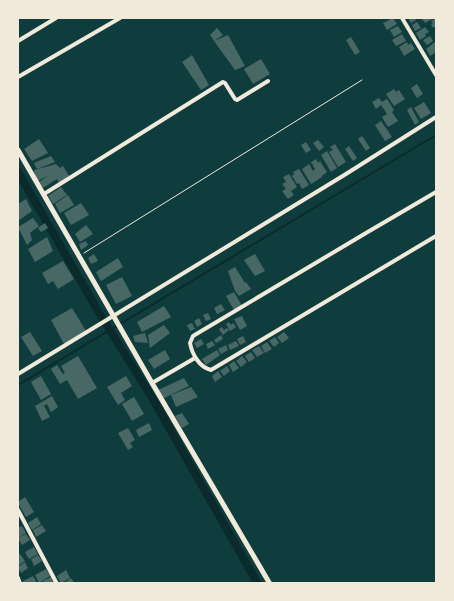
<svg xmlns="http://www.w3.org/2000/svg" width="454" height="601" viewBox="0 0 454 601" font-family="'Titillium Web',sans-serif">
	<rect width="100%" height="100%" fill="#0f3d3e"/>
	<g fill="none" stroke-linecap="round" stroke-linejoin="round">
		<path stroke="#0a2a2b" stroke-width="2" d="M 18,385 L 436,135"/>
		<path stroke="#0a2a2b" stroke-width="8" d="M 18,172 L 98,311 L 151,396 L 258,584"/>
	</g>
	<path fill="#486865" d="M 393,18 L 397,24 L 387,30 L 383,23 Z
		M 408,18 L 415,18 L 416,20 L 411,23 Z
		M 421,18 L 434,18 L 425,23 Z
		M 436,18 L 436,26 L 433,28 L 431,24 L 433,23 L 431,21 Z
		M 417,22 L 421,28 L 415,31 L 412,25 Z
		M 398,26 L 402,32 L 394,37 L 390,30 Z
		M 425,27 L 429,32 L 425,34 L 426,36 L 420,40 L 416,33 Z
		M 217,28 L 223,35 L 214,41 L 210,35 Z
		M 402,34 L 406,41 L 396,46 L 392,40 Z
		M 228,35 L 245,66 L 235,70 L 214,41 Z
		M 430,36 L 433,41 L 427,45 L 423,40 Z
		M 351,37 L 360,52 L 355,55 L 346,40 Z
		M 407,42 L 408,45 L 411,43 L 415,49 L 404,56 L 399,47 Z
		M 435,42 L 436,45 L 436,52 L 430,56 L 426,49 Z
		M 192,55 L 209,85 L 201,90 L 182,62 Z
		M 261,59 L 270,74 L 253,84 L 244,69 Z
		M 417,84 L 423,94 L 417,98 L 411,88 Z
		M 394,89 L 396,92 L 399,90 L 405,99 L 394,106 L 386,94 Z
		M 379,98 L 382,102 L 387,99 L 394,110 L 392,112 L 398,121 L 388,127 L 382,117 L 387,114 L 381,105 L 376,109 L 372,102 Z
		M 424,102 L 431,113 L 421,119 L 414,108 Z
		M 411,107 L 419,122 L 415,125 L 407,110 Z
		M 381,121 L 392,137 L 385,141 L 375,125 Z
		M 362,136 L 370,148 L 366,151 L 358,139 Z
		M 39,139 L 48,153 L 32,161 L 24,149 Z
		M 318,140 L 324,147 L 319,151 L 313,143 Z
		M 306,142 L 311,150 L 306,153 L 301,145 Z
		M 335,144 L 346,162 L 338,167 L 329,152 L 333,150 L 330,147 Z
		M 349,146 L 357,158 L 353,161 L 345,149 Z
		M 327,151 L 337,168 L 331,172 L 321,155 Z
		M 51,156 L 55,162 L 37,169 L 34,163 Z
		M 316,159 L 318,163 L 320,161 L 327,172 L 322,176 L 322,177 L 311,184 L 302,169 L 309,164 L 313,171 L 315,169 L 311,162 Z
		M 56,164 L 60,168 L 63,166 L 69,176 L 59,183 L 57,179 L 43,188 L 39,182 L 49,175 L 38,181 L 35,178 L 34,170 Z
		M 299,169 L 309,185 L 302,189 L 299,183 L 297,184 L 292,176 L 294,174 L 293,172 Z
		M 289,174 L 297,187 L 291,191 L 294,195 L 288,199 L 282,191 L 286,189 L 282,184 L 286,182 L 283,177 Z
		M 61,187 L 67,195 L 53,204 L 48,196 Z
		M 68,195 L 74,205 L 60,213 L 55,204 Z
		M 26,199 L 32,211 L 18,221 L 18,204 Z
		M 81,203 L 89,215 L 71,225 L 64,213 Z
		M 33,218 L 39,226 L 30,233 L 32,240 L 27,245 L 18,227 Z
		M 45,223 L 48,228 L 41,232 L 38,228 Z
		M 86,225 L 93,234 L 80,242 L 75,234 Z
		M 47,237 L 53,251 L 35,262 L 28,249 Z
		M 86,241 L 88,245 L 81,250 L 79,244 Z
		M 94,254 L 98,261 L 91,264 L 88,258 Z
		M 255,254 L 265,271 L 255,276 L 244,260 Z
		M 118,258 L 123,267 L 101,281 L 96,272 Z
		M 63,261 L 74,279 L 58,289 L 53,281 L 48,284 L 42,273 Z
		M 235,267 L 245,283 L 246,282 L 251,289 L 239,296 L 235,291 L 228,271 Z
		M 122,277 L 132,296 L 116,304 L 106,285 Z
		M 234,292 L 242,306 L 234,310 L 226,296 Z
		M 221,304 L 225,310 L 217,314 L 214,308 Z
		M 164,306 L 171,317 L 142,332 L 137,322 Z
		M 72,308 L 86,331 L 64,344 L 51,320 Z
		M 208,313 L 211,319 L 206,321 L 203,315 Z
		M 242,316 L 247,326 L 240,330 L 234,319 Z
		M 199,318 L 202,324 L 197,327 L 194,321 Z
		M 229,322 L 231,325 L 233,323 L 236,327 L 230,331 L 226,324 Z
		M 192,323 L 195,329 L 190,331 L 187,325 Z
		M 164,325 L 170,333 L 150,348 L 148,335 Z
		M 222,327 L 224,330 L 227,328 L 229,330 L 223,335 L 219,329 Z
		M 30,332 L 42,351 L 33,356 L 21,337 Z
		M 284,332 L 289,338 L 282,343 L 277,337 Z
		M 145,333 L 148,343 L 135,342 L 133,336 Z
		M 221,335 L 223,339 L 216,343 L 214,340 Z
		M 243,336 L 246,342 L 240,345 L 237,339 Z
		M 275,337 L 279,343 L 274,347 L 269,341 Z
		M 201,339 L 204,344 L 197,348 L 194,343 Z
		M 212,341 L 215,345 L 208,349 L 206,344 Z
		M 236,341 L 239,346 L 230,350 L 228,345 Z
		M 267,342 L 272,349 L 265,353 L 261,346 Z
		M 226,345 L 228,350 L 221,354 L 218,349 Z
		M 259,346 L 264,353 L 257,357 L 252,350 Z
		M 165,350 L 170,359 L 154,369 L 148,360 Z
		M 217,350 L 220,355 L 206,365 L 202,359 Z
		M 251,352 L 255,358 L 249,362 L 245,356 Z
		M 78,356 L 97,388 L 78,399 L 67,380 L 60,384 L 51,369 L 57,365 L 63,374 L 65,373 L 61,366 Z
		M 242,356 L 247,362 L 241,367 L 236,361 Z
		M 234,361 L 239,368 L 233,372 L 229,365 Z
		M 227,366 L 230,371 L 224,376 L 220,371 Z
		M 218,371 L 222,377 L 215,382 L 212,376 Z
		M 41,376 L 51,394 L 41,400 L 31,382 Z
		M 126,376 L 132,386 L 121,393 L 125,400 L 118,405 L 107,387 Z
		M 184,378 L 189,386 L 164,398 L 158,390 Z
		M 191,387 L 198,397 L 176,407 L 171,395 Z
		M 52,396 L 58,407 L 51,412 L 47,404 L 44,406 L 50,417 L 42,421 L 35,406 Z
		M 134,397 L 144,414 L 132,421 L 122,404 Z
		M 182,413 L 189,424 L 182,428 L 175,416 Z
		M 149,423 L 152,430 L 139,437 L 136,430 Z
		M 128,428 L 135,440 L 130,443 L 133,447 L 128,450 L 118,433 Z
		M 25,497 L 34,512 L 26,517 L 18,503 L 18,502 Z
		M 37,517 L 41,524 L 32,530 L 28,523 Z
		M 42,525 L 46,531 L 36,537 L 33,530 Z
		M 22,526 L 26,533 L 18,538 L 18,528 Z
		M 26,534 L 30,540 L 22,545 L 18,538 Z
		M 34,547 L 38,554 L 29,559 L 25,552 Z
		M 20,554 L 25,561 L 18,566 L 18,556 Z
		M 38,555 L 42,561 L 34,566 L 31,559 Z
		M 25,562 L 28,568 L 21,573 L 18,567 Z
		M 46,569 L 50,576 L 39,583 L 35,575 Z
		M 66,570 L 70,578 L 61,583 L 57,576 Z
		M 33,576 L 37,583 L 24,584 L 23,581 Z
		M 51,577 L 54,584 L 44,584 L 43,581 Z
		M 71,578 L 75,584 L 63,584 Z"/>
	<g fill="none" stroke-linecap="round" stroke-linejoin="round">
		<path stroke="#f1e9da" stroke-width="1" d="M 84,253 L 362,80"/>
		<path stroke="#f1e9da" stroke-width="4" d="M 402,18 L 436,75
			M 18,41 L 56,18
			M 18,77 L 120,18
			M 436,192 L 366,233 L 193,336 L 190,343 C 192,354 199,367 211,370 L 436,236
			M 44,194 L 223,82 L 225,83 L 235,99 L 237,100 L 268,81
			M 18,374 L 346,174 L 436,117
			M 152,383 L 195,358
			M 18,510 L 57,584
			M 18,578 L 20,584"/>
		<path stroke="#f1e9da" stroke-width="5" d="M 18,150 L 152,383 L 270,584"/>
	</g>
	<rect width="454" height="601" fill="none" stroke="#f1e9da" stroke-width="38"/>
</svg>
